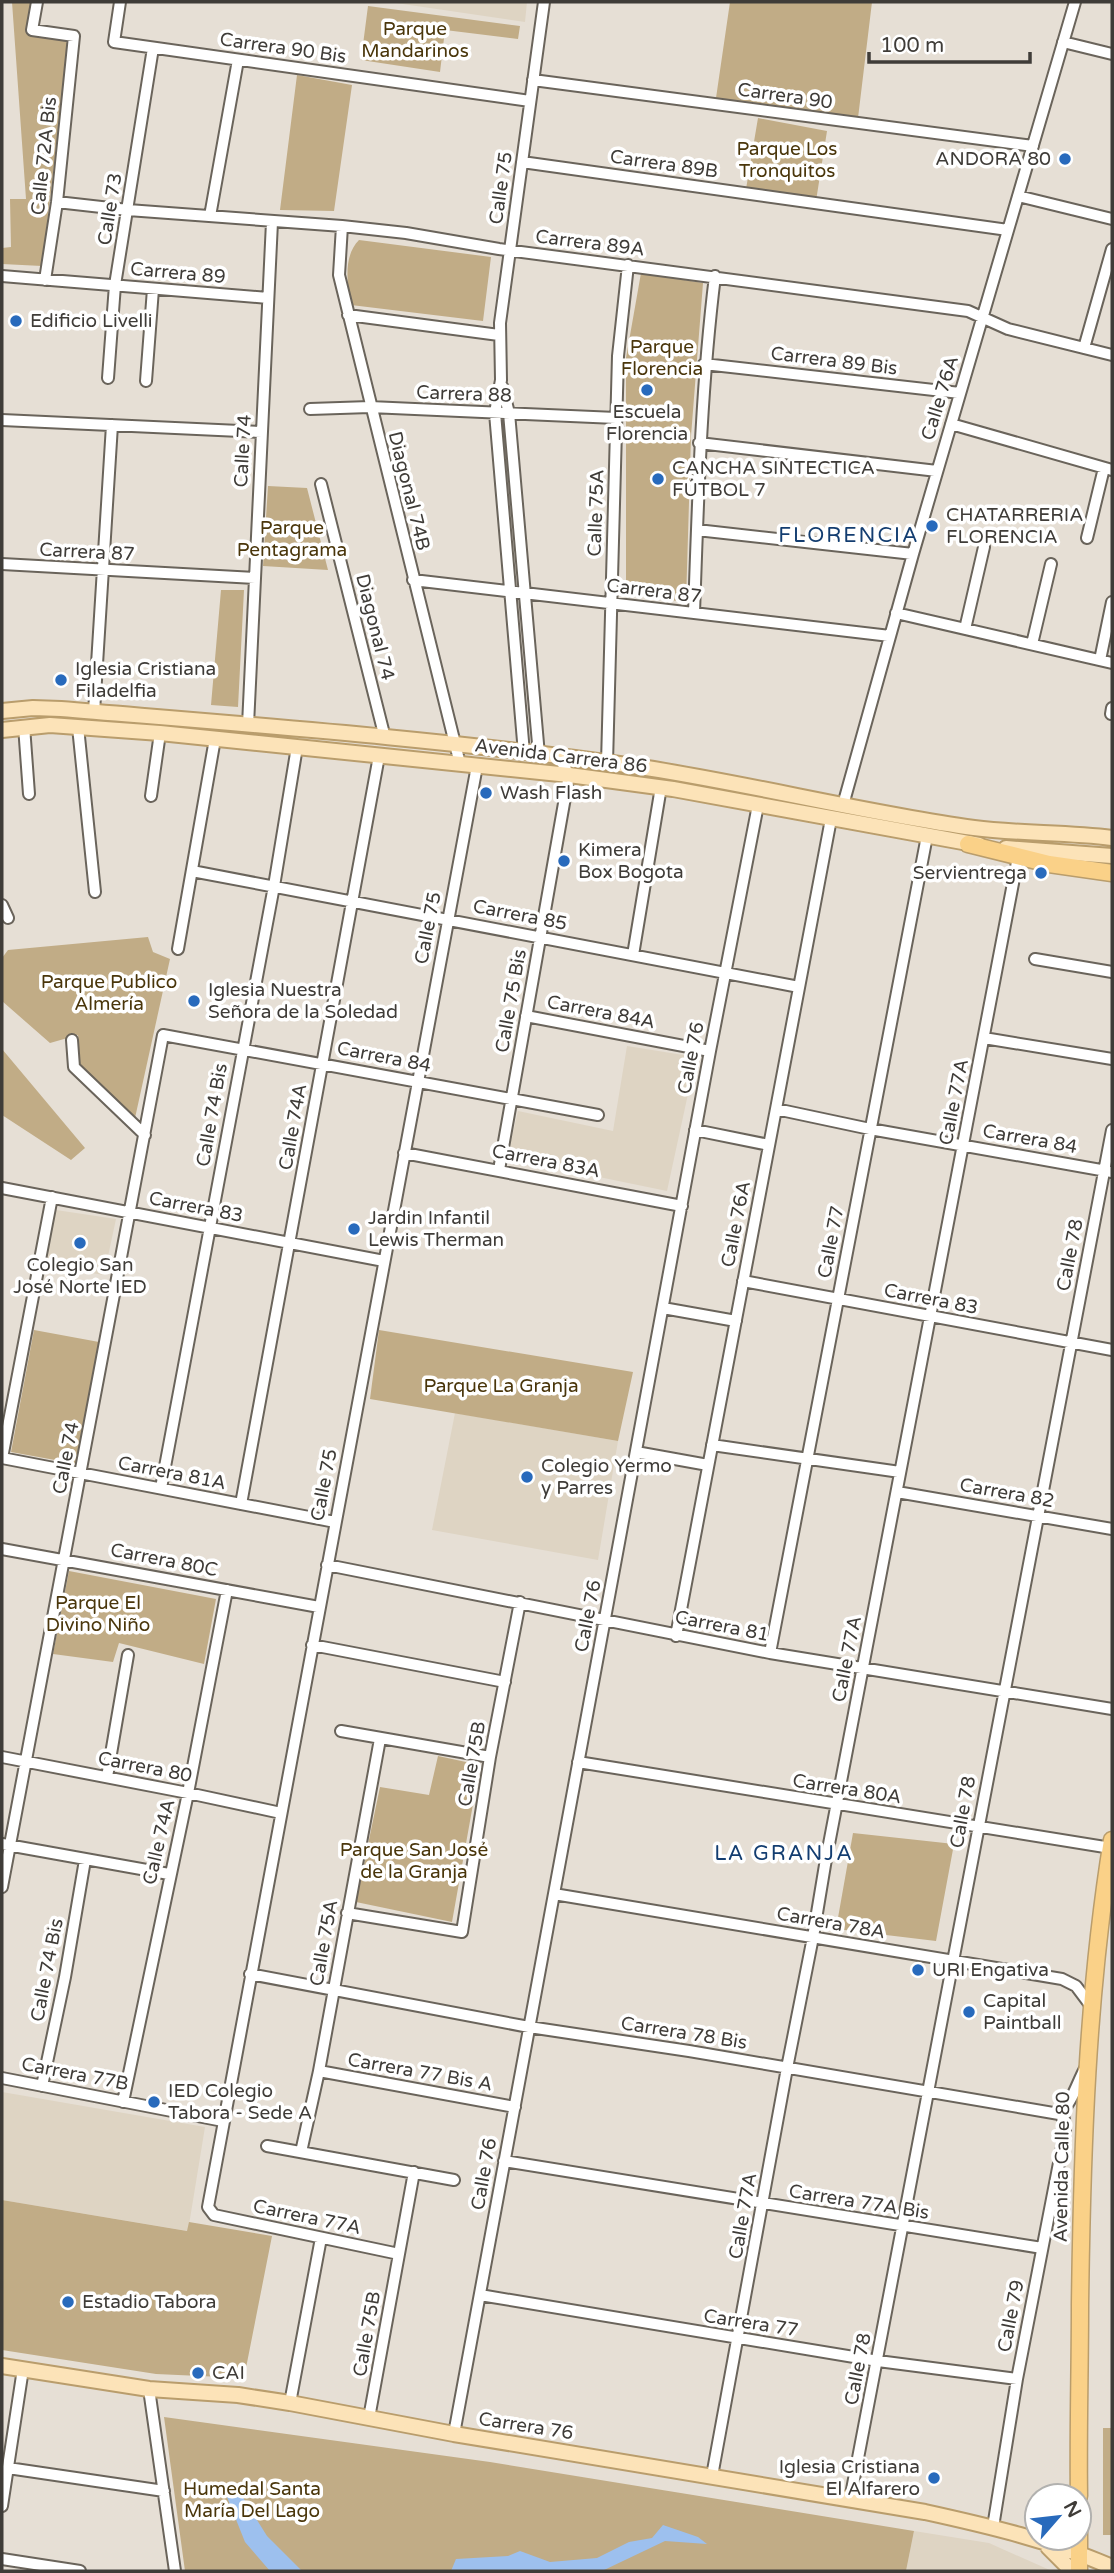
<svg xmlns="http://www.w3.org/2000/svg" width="1114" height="2573" viewBox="0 0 1114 2573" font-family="'Varela Round',sans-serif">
	<rect width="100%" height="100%" fill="#e6dfd5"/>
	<path fill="#ded4c3" d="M 389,2 L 527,2 L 525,22 Z
		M 627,1046 L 696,1057 L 667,1191 L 507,1158 L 518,1111 L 613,1131 Z
		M 56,1210 L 116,1219 L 104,1275 L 45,1266 Z
		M 455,1413 L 618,1441 L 598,1560 L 432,1530 Z
		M 2,2092 L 205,2127 L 188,2231 L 2,2200 Z
		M 914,2531 L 989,2543 L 1052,2571 L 906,2571 Z"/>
	<path fill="#c1ac86" d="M 12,2 L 34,2 L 29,33 L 69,40 L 42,266 L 2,264 L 2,248 L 11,247 L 10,199 L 26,199 Z
		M 730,2 L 872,2 L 858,118 L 716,98 Z
		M 368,6 L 520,26 L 518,39 L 445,30 L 440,72 L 361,60 Z
		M 297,75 L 352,85 L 334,211 L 280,210 Z
		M 758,118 L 827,131 L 816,201 L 746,189 Z
		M 359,240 L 491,257 L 483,321 L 351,305 C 347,284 343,256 359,240 Z
		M 641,273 L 703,283 L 691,436 L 686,602 L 626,595 L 626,358 Z
		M 268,486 L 307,488 L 328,570 L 263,566 Z
		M 221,590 L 244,590 L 238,707 L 211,705 Z
		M 148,937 L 153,952 L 170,959 L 135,1118 L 80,1066 L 78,1035 L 50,1043 L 2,1001 L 2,958 L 8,950 Z
		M 2,1049 L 85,1148 L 71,1160 L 2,1115 Z
		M 34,1330 L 99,1342 L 77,1464 L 11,1452 Z
		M 379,1330 L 633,1372 L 618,1441 L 370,1399 Z
		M 69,1571 L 216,1599 L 204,1664 L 119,1643 L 113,1662 L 53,1654 Z
		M 438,1756 L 480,1765 L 452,1922 L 356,1902 L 380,1787 L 429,1795 Z
		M 853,1833 L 954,1844 L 936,1941 L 836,1929 Z
		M 2,2200 L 187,2231 L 189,2222 L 272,2236 L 244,2378 L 156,2374 L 2,2350 Z
		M 164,2417 L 490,2462 L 914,2531 L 906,2571 L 185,2571 Z
		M 1103,2428 L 1111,2428 L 1111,2535 L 1103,2535 Z"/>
	<path fill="#9dc0ee" d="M 237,2488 L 267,2536 L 302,2571 L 270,2571 L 245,2542 L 225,2492 Z
		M 663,2525 L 698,2537 L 707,2544 L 665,2541 L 602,2571 L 451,2571 L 456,2559 L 508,2556 L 520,2551 L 550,2562 L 597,2558 L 629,2542 L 652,2538 Z"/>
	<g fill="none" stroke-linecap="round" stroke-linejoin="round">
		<g stroke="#6a645b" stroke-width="14">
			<path id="minor" d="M 37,2 L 32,30 L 74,36 L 57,202 L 45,280
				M 120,2 L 114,42 L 530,101
				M 1063,42 L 1112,54
				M 533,80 L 1033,146
				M 522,162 L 1008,230
				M 1018,196 L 1112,219
				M 57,202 L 128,210 L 342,226 L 406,233 L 499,249 L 968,311 L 1008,329 L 1112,355
				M 210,216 L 238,60
				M 342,226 L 339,275 L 460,764
				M 2,276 L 268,298
				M 348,315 L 499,335
				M 1084,348 L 1112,249
				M 704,364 L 960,393
				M 108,378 L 115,285 L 153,48
				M 146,381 L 153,289
				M 502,386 L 509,413 L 539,755
				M 310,409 L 370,407 L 616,418
				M 2,420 L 262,432
				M 951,424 L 1112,470
				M 699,443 L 937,471
				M 321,484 L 385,738
				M 697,530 L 913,554
				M 1087,538 L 1104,468
				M 2,564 L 255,578
				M 413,580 L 890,636
				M 694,613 C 698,500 701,389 715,276
				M 896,613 L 1112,663
				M 965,629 L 984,547
				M 1032,644 L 1051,564
				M 1100,660 L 1112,602
				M 94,712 L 112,425
				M 1111,714 L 1112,708
				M 248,725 L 272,222
				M 24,726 L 29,794
				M 78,727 L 95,892
				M 524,753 L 495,413 L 501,380 L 500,323 L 544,2
				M 607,763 L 618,356 L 628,265
				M 151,796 L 160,733
				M 843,805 L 913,554 L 1075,2
				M 192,871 L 799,987
				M 2,905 L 8,918
				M 178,949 L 215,739
				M 633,955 L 661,787
				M 1035,959 L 1112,972
				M 526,1016 L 710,1051
				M 984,1038 L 1112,1059
				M 72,1040 L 74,1067 L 145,1135
				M 776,1109 L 870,1129 L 1112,1172
				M 695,1130 L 769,1145
				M 404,1153 L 682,1206
				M 499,1170 L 569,775 L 559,757
				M 2,1188 L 384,1261
				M 743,1281 L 1112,1350
				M 663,1308 L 736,1321
				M 712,1445 L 900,1472
				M 636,1452 L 708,1465
				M 2,1458 L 335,1522
				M 2,1458 L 52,1197
				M 161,1488 L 274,886 L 297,747
				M 897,1492 L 1112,1529
				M 241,1504 L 379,756
				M 2,1549 L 319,1607
				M 327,1565 L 770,1653 L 1112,1709
				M 676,1636 L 831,819
				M 312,1645 L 505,1682
				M 770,1653 L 927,836
				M 341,1731 L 490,1757
				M 2,1757 L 188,1793 L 281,1813
				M 578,1762 L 1111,1848
				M 107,1777 L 128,1655
				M 2,1844 L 169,1874
				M 2,1887 L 163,1035 L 598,1115
				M 554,1894 L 1062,1979 L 1076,1986 L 1091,2006
				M 347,1913 L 462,1932 L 490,1757 L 520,1602
				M 250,1974 L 529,2027 L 689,2051 L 1059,2114
				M 319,2071 L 515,2107
				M 2,2078 L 223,2121
				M 42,2086 L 65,1977 L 85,1860
				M 123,2102 L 188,1793 L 227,1590
				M 1059,2114 C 1071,2106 1078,2080 1086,2067
				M 267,2146 L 454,2180
				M 301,2152 L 319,2071 L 380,1739
				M 504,2161 L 1042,2248
				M 399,2254 L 214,2215 L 208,2207 L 477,766
				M 480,2295 L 878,2361 L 1017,2379
				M 149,2389 L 175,2571
				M 290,2403 L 321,2238
				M 369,2418 L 414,2172
				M 454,2434 L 710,1051 L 758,805
				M 8,2468 L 164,2491
				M 712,2476 L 787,2068 L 813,1937 L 825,1865 L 1019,852
				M 850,2500 L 1112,1130
				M 2,2506 L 23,2369
				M 993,2527 L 1017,2379 L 1065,2132 L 1064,2119 L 1059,2114
				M 2,2559 L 80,2571"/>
		</g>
		<g stroke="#b99d6c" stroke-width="18">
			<path id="major" d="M 2,711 L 33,708 L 61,709 C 252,725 445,739 634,766 C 748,783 860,812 974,828 C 1020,834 1067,832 1112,838
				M 2,730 L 50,725 L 160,733 L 569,775 L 673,789 L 979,845
				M 1006,848 L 1112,856
				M 2,2366 L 149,2389 L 238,2395 L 290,2403 L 454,2434 L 925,2512 C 989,2526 1052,2541 1112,2567
				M 1048,2547 L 1072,2571"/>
		</g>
		<g stroke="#b99d6c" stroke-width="19">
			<path id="highway" d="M 968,844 L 1049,864 L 1112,873
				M 1079,2496 C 1078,2432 1080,2369 1080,2305 C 1082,2149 1087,1995 1112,1840
				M 1079,2529 L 1079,2571"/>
		</g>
		<use href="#minor" stroke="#fff" stroke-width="10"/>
		<use href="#major" stroke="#fce3b8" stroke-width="14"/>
		<use href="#highway" stroke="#fad188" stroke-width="16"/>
	</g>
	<g fill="#286abc" stroke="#fff" stroke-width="2.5">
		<circle cx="1065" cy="159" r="7"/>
		<circle cx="16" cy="321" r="7"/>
		<circle cx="647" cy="390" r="7"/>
		<circle cx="658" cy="479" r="7"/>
		<circle cx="932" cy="526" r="7"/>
		<circle cx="61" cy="680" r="7"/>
		<circle cx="486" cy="793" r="7"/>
		<circle cx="564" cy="861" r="7"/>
		<circle cx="1041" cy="873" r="7"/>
		<circle cx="194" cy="1001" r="7"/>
		<circle cx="354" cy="1229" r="7"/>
		<circle cx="80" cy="1243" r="7"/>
		<circle cx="527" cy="1477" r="7"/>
		<circle cx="918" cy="1970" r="7"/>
		<circle cx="969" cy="2012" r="7"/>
		<circle cx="154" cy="2102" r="7"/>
		<circle cx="68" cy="2302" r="7"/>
		<circle cx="198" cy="2373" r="7"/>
		<circle cx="934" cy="2478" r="7"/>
	</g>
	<g text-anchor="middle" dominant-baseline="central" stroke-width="7" stroke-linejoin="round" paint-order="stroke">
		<g font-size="19" fill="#4a360b" stroke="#fff">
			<text x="415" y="29">Parque<tspan x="415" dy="22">Mandarinos</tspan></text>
			<text x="787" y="149">Parque Los<tspan x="787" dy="22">Tronquitos</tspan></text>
			<text x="662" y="347">Parque<tspan x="662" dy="22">Florencia</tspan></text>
			<text x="292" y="528">Parque<tspan x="292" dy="22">Pentagrama</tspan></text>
			<text x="109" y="982">Parque Publico<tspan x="109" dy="22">Almería</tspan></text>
			<text x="501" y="1386">Parque La Granja</text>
			<text x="98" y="1603">Parque El<tspan x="98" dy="22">Divino Niño</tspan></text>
			<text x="414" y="1850">Parque San José<tspan x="414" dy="22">de la Granja</tspan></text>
			<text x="252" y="2489">Humedal Santa<tspan x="252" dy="22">María Del Lago</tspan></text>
		</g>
		<g font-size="19" fill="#3f3c38" stroke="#fff">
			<text transform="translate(283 48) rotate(8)">Carrera 90 Bis</text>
			<text transform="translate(785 96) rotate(8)">Carrera 90</text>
			<text transform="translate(44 156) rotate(-84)">Calle 72A Bis</text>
			<text transform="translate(664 164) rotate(8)">Carrera 89B</text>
			<text transform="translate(501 188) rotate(-82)">Calle 75</text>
			<text transform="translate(110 209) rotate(-81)">Calle 73</text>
			<text transform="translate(590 243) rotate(7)">Carrera 89A</text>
			<text transform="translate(178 273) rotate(5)">Carrera 89</text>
			<text transform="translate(834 361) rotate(7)">Carrera 89 Bis</text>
			<text transform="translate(464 394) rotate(2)">Carrera 88</text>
			<text transform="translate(940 398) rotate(-73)">Calle 76A</text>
			<text transform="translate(243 451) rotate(-87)">Calle 74</text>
			<text transform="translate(409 491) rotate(76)">Diagonal 74B</text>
			<text transform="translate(596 513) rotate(-88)">Calle 75A</text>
			<text transform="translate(87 552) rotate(3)">Carrera 87</text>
			<text transform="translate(654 591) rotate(7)">Carrera 87</text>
			<text transform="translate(375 627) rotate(76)">Diagonal 74</text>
			<text transform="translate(561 756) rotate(7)">Avenida Carrera 86</text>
			<text transform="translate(520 915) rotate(11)">Carrera 85</text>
			<text transform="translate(428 928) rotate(-79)">Calle 75</text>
			<text transform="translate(511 1001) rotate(-80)">Calle 75 Bis</text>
			<text transform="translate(601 1012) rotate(11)">Carrera 84A</text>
			<text transform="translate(384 1057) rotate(11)">Carrera 84</text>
			<text transform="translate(691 1058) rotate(-79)">Calle 76</text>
			<text transform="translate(954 1102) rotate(-79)">Calle 77A</text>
			<text transform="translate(212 1115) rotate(-80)">Calle 74 Bis</text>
			<text transform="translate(293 1127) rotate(-80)">Calle 74A</text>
			<text transform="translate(1030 1139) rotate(10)">Carrera 84</text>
			<text transform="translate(546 1161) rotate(11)">Carrera 83A</text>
			<text transform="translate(196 1207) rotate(11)">Carrera 83</text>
			<text transform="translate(736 1224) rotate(-79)">Calle 76A</text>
			<text transform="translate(831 1242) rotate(-79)">Calle 77</text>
			<text transform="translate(1070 1255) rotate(-79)">Calle 78</text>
			<text transform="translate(931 1299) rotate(11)">Carrera 83</text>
			<text transform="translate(66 1458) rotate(-79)">Calle 74</text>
			<text transform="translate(172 1473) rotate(11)">Carrera 81A</text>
			<text transform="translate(324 1485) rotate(-79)">Calle 75</text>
			<text transform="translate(1007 1493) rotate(10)">Carrera 82</text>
			<text transform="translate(164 1560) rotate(11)">Carrera 80C</text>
			<text transform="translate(588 1616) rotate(-79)">Calle 76</text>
			<text transform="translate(722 1626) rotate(11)">Carrera 81</text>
			<text transform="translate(847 1659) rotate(-79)">Calle 77A</text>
			<text transform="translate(472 1764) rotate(-80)">Calle 75B</text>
			<text transform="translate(145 1767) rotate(11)">Carrera 80</text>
			<text transform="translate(847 1789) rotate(9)">Carrera 80A</text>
			<text transform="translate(963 1812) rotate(-80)">Calle 78</text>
			<text transform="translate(159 1842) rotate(-77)">Calle 74A</text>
			<text transform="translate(831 1923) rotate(10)">Carrera 78A</text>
			<text transform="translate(324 1943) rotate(-80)">Calle 75A</text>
			<text transform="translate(47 1970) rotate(-79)">Calle 74 Bis</text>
			<text transform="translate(684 2033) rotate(9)">Carrera 78 Bis</text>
			<text transform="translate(420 2072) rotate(10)">Carrera 77 Bis A</text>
			<text transform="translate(75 2074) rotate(11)">Carrera 77B</text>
			<text transform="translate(1062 2167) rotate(-89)">Avenida Calle 80</text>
			<text transform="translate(484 2174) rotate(-80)">Calle 76</text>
			<text transform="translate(859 2202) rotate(9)">Carrera 77A Bis</text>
			<text transform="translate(743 2216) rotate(-80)">Calle 77A</text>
			<text transform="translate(307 2217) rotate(12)">Carrera 77A</text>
			<text transform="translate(1011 2316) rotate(-79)">Calle 79</text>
			<text transform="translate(751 2323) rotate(9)">Carrera 77</text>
			<text transform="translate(367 2334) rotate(-80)">Calle 75B</text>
			<text transform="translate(858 2369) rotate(-79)">Calle 78</text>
			<text transform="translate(526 2426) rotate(9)">Carrera 76</text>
		</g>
		<g font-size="19" fill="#3f3c38" stroke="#fff" text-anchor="start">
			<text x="1051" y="159" text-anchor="end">ANDORA 80</text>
			<text x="30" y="321">Edificio Livelli</text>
			<text x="647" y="412" text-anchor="middle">Escuela<tspan x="647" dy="22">Florencia</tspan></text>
			<text x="672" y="468">CANCHA SINTECTICA<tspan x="672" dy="22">FÚTBOL 7</tspan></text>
			<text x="946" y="515">CHATARRERIA<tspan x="946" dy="22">FLORENCIA</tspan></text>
			<text x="75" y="669">Iglesia Cristiana<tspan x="75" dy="22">Filadelfia</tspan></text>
			<text x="500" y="793">Wash Flash</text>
			<text x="578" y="850">Kimera<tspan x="578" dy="22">Box Bogota</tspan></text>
			<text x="1027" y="873" text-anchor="end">Servientrega</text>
			<text x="208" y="990">Iglesia Nuestra<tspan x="208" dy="22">Señora de la Soledad</tspan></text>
			<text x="368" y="1218">Jardin Infantil<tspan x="368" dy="22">Lewis Therman</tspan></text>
			<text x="80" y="1265" text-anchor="middle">Colegio San<tspan x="80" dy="22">José Norte IED</tspan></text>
			<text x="541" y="1466">Colegio Yermo<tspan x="541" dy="22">y Parres</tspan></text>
			<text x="932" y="1970">URI Engativa</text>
			<text x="983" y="2001">Capital<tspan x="983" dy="22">Paintball</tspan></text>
			<text x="168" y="2091">IED Colegio<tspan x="168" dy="22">Tabora - Sede A</tspan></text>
			<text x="82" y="2302">Estadio Tabora</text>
			<text x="212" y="2373">CAI</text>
			<text x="920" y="2467" text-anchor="end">Iglesia Cristiana<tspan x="920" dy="22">El Alfarero</tspan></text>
		</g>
		<g font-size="21" letter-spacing="2" fill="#133d70" stroke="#fff">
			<text x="849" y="535">FLORENCIA</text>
			<text x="784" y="1853">LA GRANJA</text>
		</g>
	</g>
	<rect width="1114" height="2573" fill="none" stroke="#3f3c38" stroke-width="7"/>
	<g transform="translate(1058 2517) rotate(62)"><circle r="33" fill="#ffffff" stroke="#b2b1af" stroke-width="2"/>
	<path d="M0-5L12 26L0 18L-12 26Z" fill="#286abc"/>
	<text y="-10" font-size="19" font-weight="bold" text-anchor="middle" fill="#3f3c38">N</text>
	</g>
	<path d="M869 52v10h161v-10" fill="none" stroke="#3f3c38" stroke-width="3.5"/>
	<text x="880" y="52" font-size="21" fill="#3f3c38" stroke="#ffffff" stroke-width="5" paint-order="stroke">100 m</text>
</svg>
